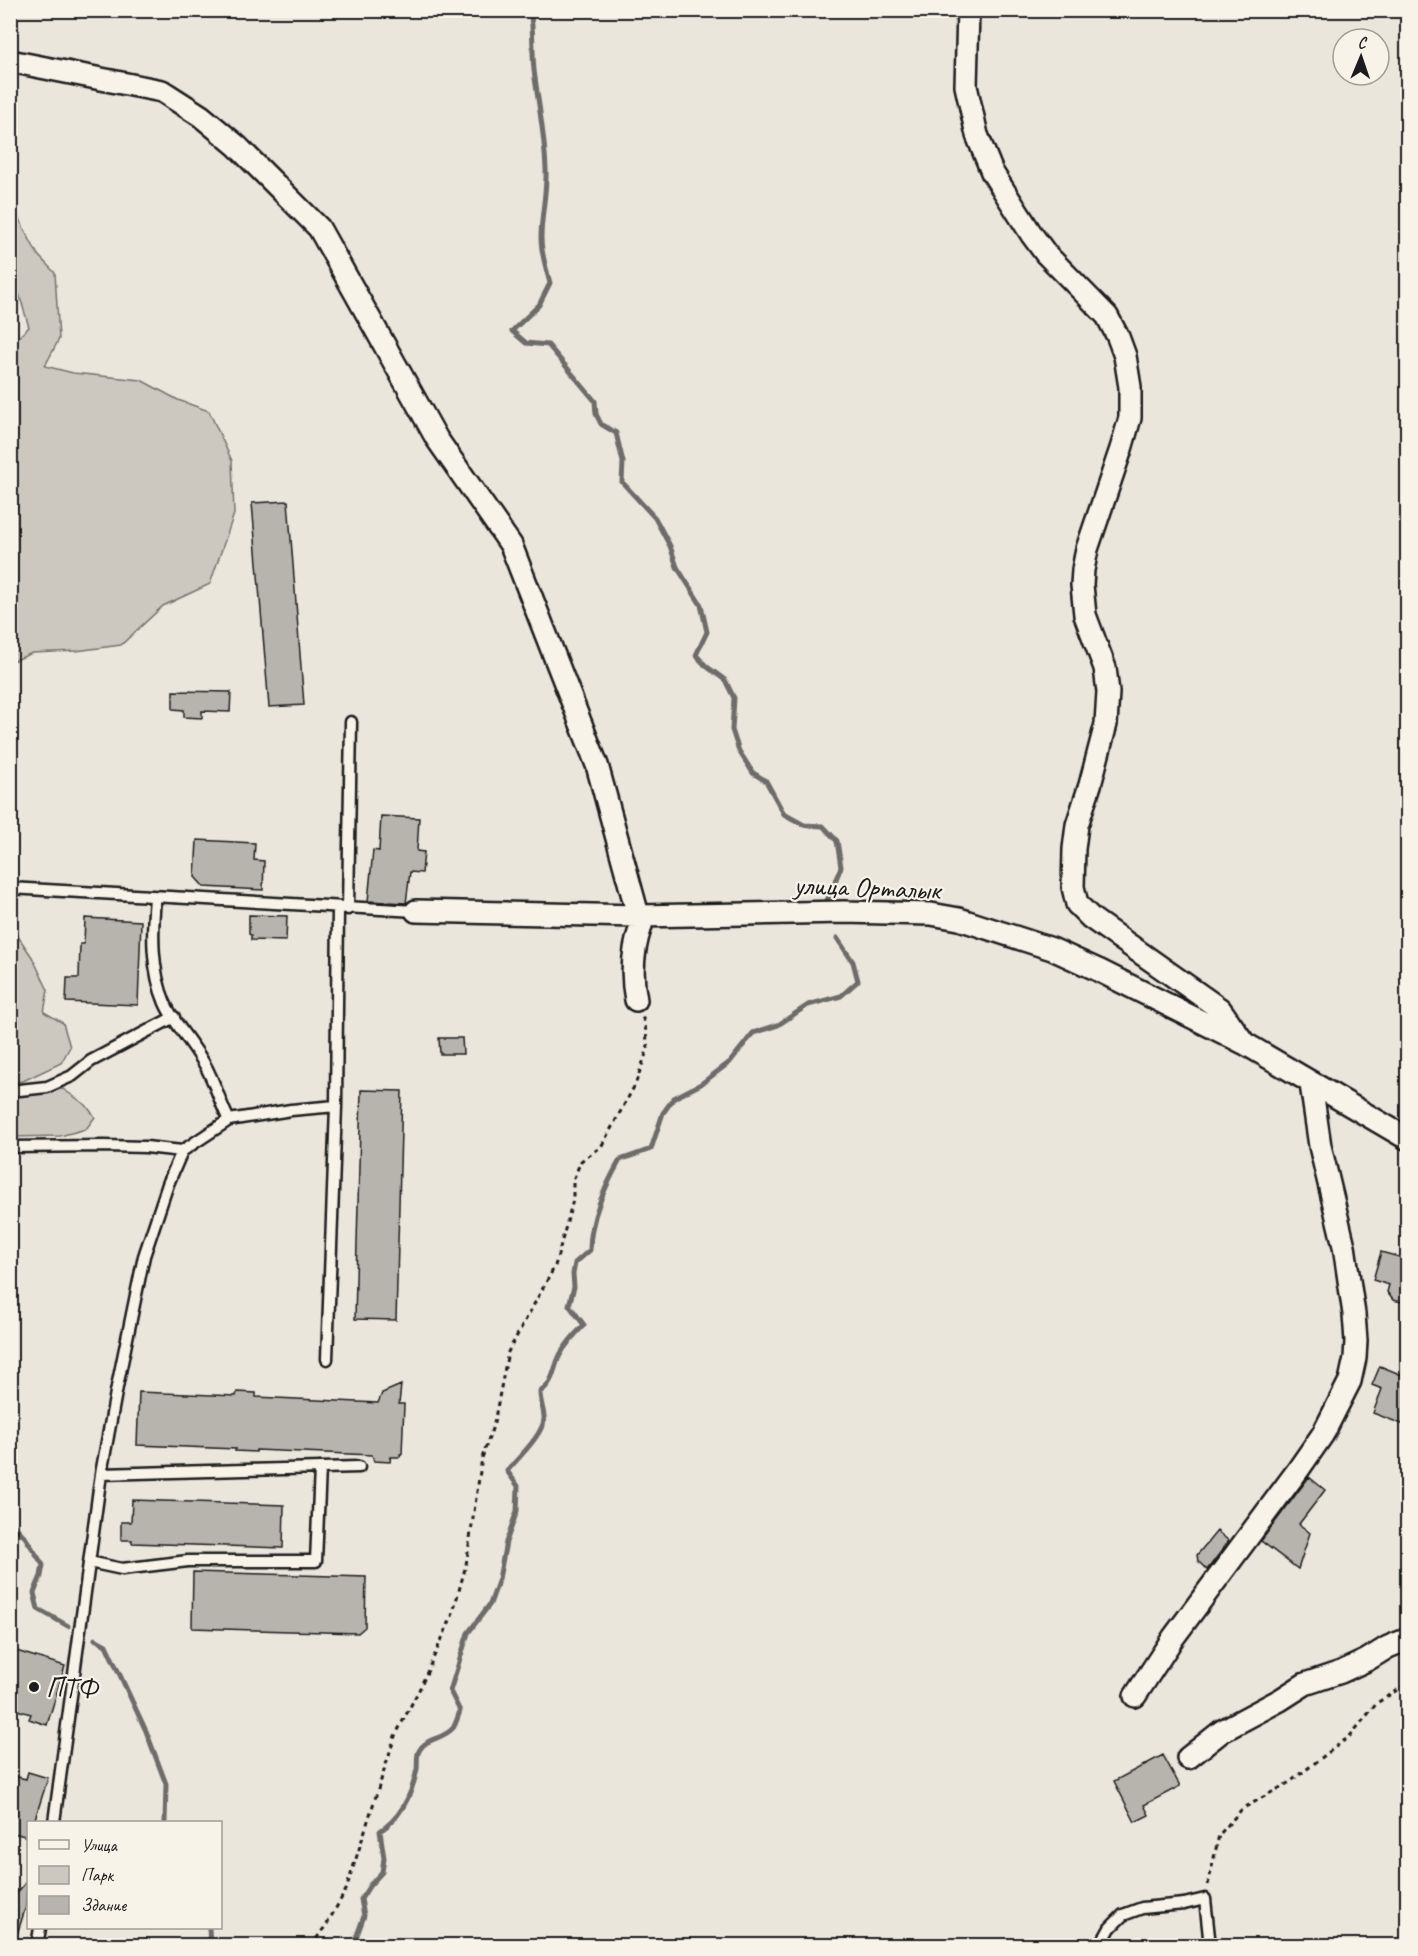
<svg xmlns="http://www.w3.org/2000/svg" width="1418" height="1956" viewBox="0 0 1418 1956" font-family="Caveat,sans-serif">
	<rect width="100%" height="100%" fill="#eae6dc"/>
	<filter id="ink" filterUnits="userSpaceOnUse"><feTurbulence type="fractalNoise" baseFrequency=".0167" numOctaves="2"/><feDisplacementMap in="SourceGraphic" scale="12" xChannelSelector="R" yChannelSelector="G"/><feConvolveMatrix kernelMatrix="1 2 1 2 8 2 1 2 1" color-interpolation-filters="sRGB"/></filter>
	<g filter="url(#ink)">
		<path fill="#ccc8c0" stroke="#74726e" stroke-width="1.5" d="M 10,202 L 38,255 L 55,273 L 59,339 L 45,366 L 73,373 L 141,380 L 178,400 L 209,411 L 232,461 L 234,514 L 210,584 L 163,606 L 121,645 L 76,651 L 32,653 L 11,662 L 11,344 L 29,327 L 14,277 L 11,275 Z
			M 11,926 L 32,957 L 48,990 L 44,1012 L 63,1023 L 70,1047 L 61,1063 L 23,1081 L 11,1082 Z
			M 63,1089 L 86,1105 L 95,1117 L 86,1129 L 60,1136 L 11,1137 L 10,1095 Z"/>
		<g fill="none" stroke-linecap="round" stroke-linejoin="round">
			<path stroke="#6d6c68" stroke-width="5" d="M 530,10 C 534,30 532,50 534,70 C 538,103 545,136 546,170 C 547,193 541,215 541,238 C 541,253 546,268 550,283 L 539,305 L 512,331 L 526,343 L 548,345 L 595,401 L 596,414 L 601,424 L 616,433 L 623,462 L 622,482 L 655,518 L 670,546 L 677,567 L 701,605 L 707,632 L 696,655 L 706,666 L 725,680 L 734,698 L 732,730 L 739,751 L 753,773 L 766,781 L 784,814 L 804,825 L 823,826 L 837,841 L 841,867 L 826,903
				M 10,1521 L 25,1537 L 43,1565 L 41,1576 L 34,1593 L 38,1609 L 68,1626
				M 95,1639 L 106,1645 L 146,1731 L 166,1784 L 165,1822
				M 209,1928 L 210,1946
				M 353,1946 L 364,1916 L 361,1899 L 370,1885 L 382,1872 L 384,1858 L 380,1831 C 402,1817 412,1794 417,1769 C 418,1763 416,1756 419,1751 C 426,1737 443,1740 453,1728 C 456,1724 458,1716 460,1711 L 450,1691 L 468,1633 L 490,1604 L 499,1579 L 506,1542 L 517,1511 L 518,1486 L 507,1471 C 517,1459 546,1432 544,1416 C 543,1407 540,1401 540,1392 C 554,1383 553,1369 560,1355 C 566,1344 575,1334 584,1325 L 569,1305 L 574,1287 L 573,1274 L 575,1263 L 590,1250 C 590,1218 605,1187 620,1160 L 651,1149 L 663,1113 L 674,1098 L 701,1084 L 730,1062 L 753,1033 L 778,1025 L 808,1005 L 841,996 L 858,981 L 853,962 L 837,938"/>
		</g>
		<path fill="#b6b4ac" stroke="#1c1c1c" stroke-width="1.5" d="M 288,501 L 304,705 L 269,707 L 252,503 Z
			M 173,691 L 231,692 L 230,712 L 202,711 L 202,718 L 184,717 L 184,710 L 173,709 Z
			M 381,816 L 419,818 L 417,851 L 424,852 L 422,873 L 410,872 L 406,903 L 368,901 L 373,850 L 379,851 Z
			M 197,840 L 255,843 L 254,860 L 264,861 L 263,890 L 204,887 L 195,877 Z
			M 249,915 L 287,916 L 286,941 L 251,940 L 251,935 L 249,934 Z
			M 85,918 L 141,921 L 138,1005 L 66,1002 L 67,978 L 79,978 L 80,944 L 84,944 Z
			M 439,1038 L 462,1038 L 463,1054 L 440,1054 Z
			M 361,1090 L 402,1091 L 396,1320 L 355,1319 Z
			M 1381,1252 L 1399,1257 L 1407,1252 L 1407,1303 L 1393,1300 L 1387,1292 L 1389,1285 L 1373,1280 Z
			M 1380,1366 L 1407,1377 L 1407,1426 L 1373,1413 L 1382,1389 L 1372,1385 Z
			M 401,1385 L 399,1404 L 404,1404 L 402,1454 L 400,1454 L 400,1457 L 391,1457 L 390,1462 L 374,1461 L 372,1455 L 256,1450 L 256,1452 L 235,1451 L 236,1449 L 137,1445 L 139,1392 L 236,1396 L 237,1392 L 256,1393 L 256,1397 L 378,1403 L 382,1393 Z
			M 1309,1477 L 1325,1490 L 1299,1524 L 1310,1533 L 1298,1569 L 1261,1541 Z
			M 132,1500 L 284,1505 L 283,1548 L 132,1543 L 132,1540 L 121,1540 L 121,1522 L 131,1522 Z
			M 1217,1531 L 1229,1541 L 1207,1570 L 1198,1561 L 1197,1555 Z
			M 193,1572 L 366,1577 L 365,1627 L 358,1633 L 192,1628 Z
			M 10,1649 L 65,1666 L 47,1725 L 29,1719 L 31,1714 L 10,1708 Z
			M 1163,1755 L 1180,1786 L 1144,1805 L 1149,1815 L 1135,1822 L 1114,1781 Z
			M 28,1772 L 48,1778 L 34,1822 L 28,1822 L 28,1837 L 10,1832 L 10,1775 L 26,1779 Z
			M 27,1881 L 26,1906 L 14,1944 L 10,1944 L 10,1901 Z"/>
		<g fill="none" stroke-linecap="round" stroke-linejoin="round">
			<g stroke="#1c1c1c" stroke-width="15">
				<path id="service" d="M 10,888 L 416,911
					M 155,898 C 152,932 151,970 165,1003 C 176,1028 198,1048 209,1073 C 217,1089 221,1105 229,1120
					M 348,909 L 351,722
					M 10,1091 L 47,1087 L 72,1076 L 91,1061 L 174,1017
					M 10,1147 L 104,1146 L 146,1147 L 182,1151 L 229,1120 L 291,1110 L 336,1106
					M 327,1359 L 336,1106 L 338,908
					M 101,1474 L 359,1467
					M 89,1562 L 122,1569 L 188,1561 L 316,1561 L 320,1468
					M 54,1822 L 101,1474 L 117,1387 L 144,1256 L 168,1184 L 182,1151
					M 37,1946 L 40,1928
					M 1100,1946 L 1110,1928 L 1123,1915 L 1142,1908 L 1184,1904 L 1205,1899 L 1210,1946"/>
			</g>
			<g stroke="#1c1c1c" stroke-width="26">
				<path id="minor" d="M 968,10 L 966,86 L 977,135 L 992,172 L 1032,235 L 1046,254 L 1107,316 L 1118,337 L 1125,356 L 1130,387 L 1130,418 L 1121,449 L 1087,549 L 1083,570 L 1082,585 L 1085,615 L 1105,668 L 1108,692 L 1106,724 L 1090,785 L 1077,825 L 1074,849 L 1073,887 L 1077,904 L 1091,918 L 1220,1009 L 1244,1043
					M 10,61 L 162,91 L 201,116 L 237,146 L 319,228 L 437,439 L 511,545 L 597,765 L 641,926 C 633,949 631,975 636,1000
					M 416,911 L 638,916 L 844,912 L 931,914 L 959,919 L 1052,949 L 1098,970 L 1244,1043 L 1408,1139
					M 1135,1696 L 1173,1638 L 1298,1470 L 1323,1434 L 1350,1381 L 1355,1358 L 1356,1341 L 1354,1314 L 1344,1246 L 1320,1146 L 1311,1084
					M 1188,1758 L 1222,1731 L 1280,1700 L 1305,1684 L 1341,1672 L 1367,1660 L 1388,1647 L 1408,1639"/>
			</g>
			<path stroke="#1c1c1c" stroke-width="3" stroke-dasharray="4.5 4.5" stroke-linecap="butt" d="M 1208,1885 L 1219,1835 L 1242,1809 L 1290,1782 L 1350,1736 L 1377,1703 L 1408,1683
				M 311,1946 L 327,1924 L 346,1890 L 395,1736 L 420,1688 L 452,1616 L 466,1565 L 482,1458 L 494,1423 L 508,1352 L 555,1266 L 573,1200 L 573,1180 L 581,1161 L 601,1147 L 635,1085 L 648,1048 L 645,1025 L 642,1016"/>
			<use href="#service" stroke="#f7f3e8" stroke-width="10"/>
			<use href="#minor" stroke="#f7f3e8" stroke-width="21"/>
		</g>
	</g>
	<circle fill="#1c1c1c" stroke="#f7f3e8" stroke-width="2" cx="34" cy="1687" r="6"/>
	<g text-anchor="middle" dominant-baseline="central" stroke-width="4.5" stroke-linejoin="round" paint-order="stroke">
		<g font-size="28" fill="#1c1c1c" stroke="#f7f3e8">
			<text transform="translate(867 887) rotate(2)">улица Орталык</text>
		</g>
		<g font-size="28" fill="#1c1c1c" stroke="#f7f3e8" text-anchor="start">
			<text x="46" y="1687">ПТФ</text>
		</g>
	</g>
	<rect width="1418" height="1956" fill="none" stroke="#f7f3e8" stroke-width="36"/>
	<rect x="18" y="18" width="1382" height="1920" fill="none" stroke="#1c1c1c" stroke-width="2" filter="url(#ink)"/>
	<rect x="27" y="1821" width="195" height="108" fill="#f7f3e8" stroke="#9f9d96" stroke-width="1.5"/>
	<rect x="39" y="1840" width="30" height="9" fill="#f7f3e8" stroke="#9f9d96" stroke-width="1.5"/>
	<text x="81" y="1851" font-size="18" fill="#1c1c1c">Улица</text>
	<rect x="39" y="1866" width="30" height="18" fill="#ccc8c0" stroke="#9f9d96" stroke-width="1.5"/>
	<text x="81" y="1881" font-size="18" fill="#1c1c1c">Парк</text>
	<rect x="39" y="1896" width="30" height="18" fill="#b6b4ac" stroke="#9f9d96" stroke-width="1.5"/>
	<text x="81" y="1911" font-size="18" fill="#1c1c1c">Здание</text>
	<g transform="translate(1361 57) rotate(2)"><circle r="28" fill="#f7f3e8" stroke="#9f9d96" stroke-width="1.5"/>
	<path d="M0-4.5L10 22L0 15L-10 22Z" fill="#1c1c1c"/>
	<text y="-9" font-size="16" font-weight="bold" text-anchor="middle" fill="#1c1c1c">С</text>
	</g>
</svg>
